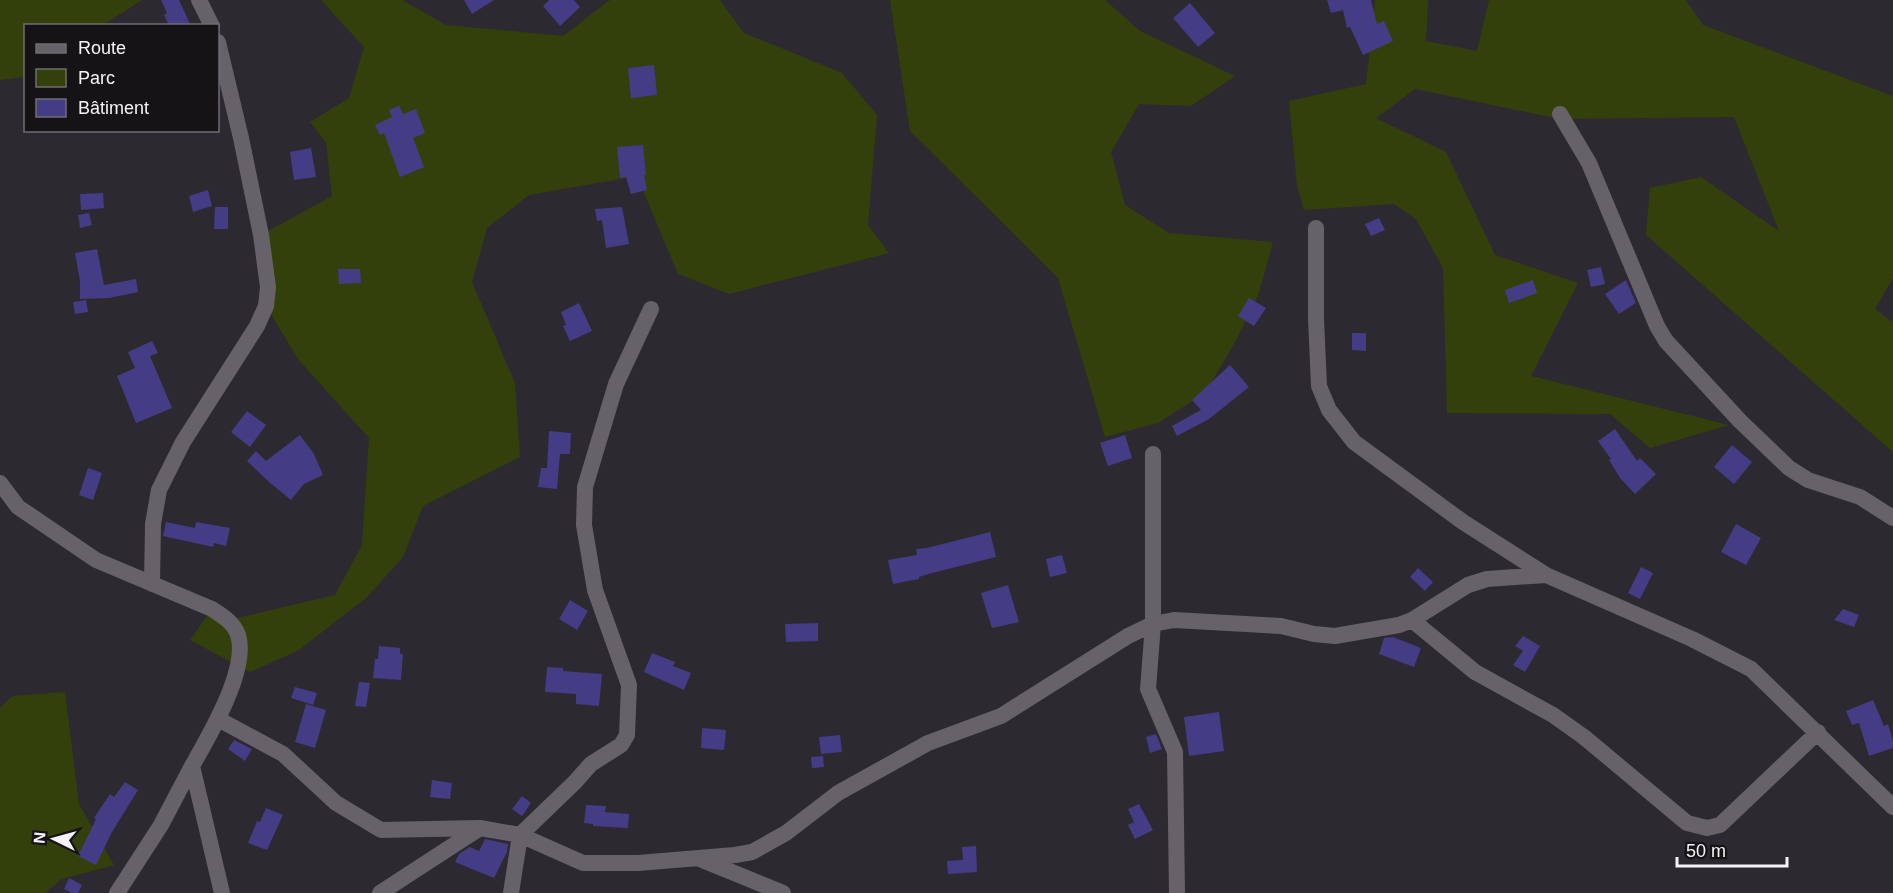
<svg xmlns="http://www.w3.org/2000/svg" width="1893" height="893" viewBox="0 0 1893 893" font-family="Helvetica,sans-serif">
	<rect width="100%" height="100%" fill="#2d2930"/>
	<path fill="#34400c" d="M 0,0 L 142,0 L 103,25 L 26,26 L 25,77 L 0,80 Z
		M 321,0 L 402,0 L 446,25 L 563,36 L 610,0 L 720,0 L 744,33 L 842,73 L 877,115 L 868,225 L 889,253 L 729,294 L 678,274 L 637,176 L 529,195 L 487,228 L 472,282 L 515,383 L 520,457 L 423,506 L 403,557 L 366,598 L 299,650 L 250,672 L 190,640 L 212,609 L 229,620 L 335,595 L 362,545 L 369,438 L 298,359 L 266,306 L 261,235 L 332,196 L 326,142 L 310,122 L 349,98 L 364,47 Z
		M 890,0 L 1105,0 L 1140,31 L 1235,76 L 1191,106 L 1139,104 L 1111,152 L 1125,205 L 1169,233 L 1273,242 L 1258,296 L 1233,346 L 1205,393 L 1158,423 L 1105,437 L 1058,278 L 910,131 Z
		M 1375,0 L 1428,0 L 1426,41 L 1477,51 L 1489,0 L 1686,0 L 1703,25 L 1893,96 L 1893,278 L 1875,309 L 1893,322 L 1893,452 L 1646,235 L 1650,188 L 1701,177 L 1779,231 L 1734,117 L 1560,119 L 1415,89 L 1376,118 L 1446,152 L 1495,255 L 1578,283 L 1531,376 L 1729,425 L 1650,448 L 1610,414 L 1447,413 L 1443,268 L 1416,219 L 1394,204 L 1304,210 L 1297,185 L 1289,101 L 1366,84 Z
		M 65,692 L 79,804 L 114,865 L 62,879 L 45,893 L 0,893 L 0,707 L 13,696 Z"/>
	<path fill="#443c85" d="M 161,0 L 179,0 L 191,26 L 169,26 L 164,15 L 167,13 Z
		M 464,0 L 494,0 L 472,14 Z
		M 549,0 L 574,0 L 580,7 L 560,26 L 543,6 Z
		M 1327,0 L 1371,0 L 1377,24 L 1384,21 L 1393,41 L 1363,55 L 1350,27 L 1347,28 L 1343,10 L 1331,13 Z
		M 1190,3 L 1215,33 L 1198,47 L 1173,18 Z
		M 654,65 L 657,95 L 631,98 L 628,68 Z
		M 399,106 L 403,114 L 416,109 L 425,133 L 413,138 L 424,167 L 400,177 L 384,133 L 380,135 L 375,125 L 392,117 L 389,110 Z
		M 643,145 L 646,175 L 644,175 L 647,190 L 631,194 L 626,177 L 620,178 L 617,147 Z
		M 311,148 L 316,177 L 294,180 L 290,152 Z
		M 208,190 L 212,206 L 193,212 L 189,196 Z
		M 103,193 L 104,208 L 81,210 L 80,194 Z
		M 215,207 L 228,207 L 228,229 L 214,229 Z
		M 622,207 L 629,244 L 606,248 L 602,220 L 597,221 L 595,209 Z
		M 89,213 L 92,225 L 80,228 L 78,215 Z
		M 1379,218 L 1385,230 L 1371,236 L 1365,224 Z
		M 97,249 L 104,285 L 136,279 L 138,292 L 109,298 L 80,299 L 80,281 L 75,253 Z
		M 1601,267 L 1605,284 L 1591,287 L 1587,270 Z
		M 338,269 L 360,269 L 361,283 L 339,284 Z
		M 1533,280 L 1537,293 L 1509,303 L 1505,290 Z
		M 1626,280 L 1636,303 L 1619,314 L 1605,294 Z
		M 1249,298 L 1266,308 L 1254,326 L 1238,316 Z
		M 86,300 L 88,312 L 75,314 L 73,302 Z
		M 579,303 L 592,331 L 570,341 L 563,326 L 566,325 L 561,312 Z
		M 1352,333 L 1366,333 L 1366,351 L 1352,350 Z
		M 152,341 L 158,353 L 150,356 L 172,408 L 136,423 L 117,376 L 135,368 L 128,352 Z
		M 1230,365 L 1249,387 L 1209,419 L 1177,436 L 1172,426 L 1201,410 L 1192,400 Z
		M 247,411 L 266,425 L 250,447 L 231,432 Z
		M 1615,429 L 1637,461 L 1640,458 L 1656,474 L 1635,494 L 1620,478 L 1609,460 L 1611,459 L 1598,441 Z
		M 549,431 L 571,433 L 570,454 L 560,454 L 557,489 L 538,487 L 541,468 L 547,468 Z
		M 300,435 L 314,454 L 323,475 L 304,484 L 291,500 L 269,482 L 247,461 L 256,451 L 266,461 Z
		M 1125,435 L 1132,458 L 1108,466 L 1100,443 Z
		M 1732,445 L 1752,462 L 1734,484 L 1714,467 Z
		M 88,468 L 102,473 L 93,500 L 79,495 Z
		M 166,522 L 195,528 L 196,522 L 230,528 L 226,546 L 214,543 L 213,547 L 163,536 Z
		M 1736,524 L 1761,538 L 1746,565 L 1721,552 Z
		M 990,532 L 996,557 L 932,573 L 919,577 L 919,579 L 893,584 L 888,560 L 917,555 L 916,549 L 927,548 Z
		M 1062,555 L 1067,573 L 1050,577 L 1046,559 Z
		M 1641,567 L 1653,573 L 1640,599 L 1628,593 Z
		M 1418,568 L 1433,582 L 1425,591 L 1410,577 Z
		M 1008,585 L 1019,622 L 992,628 L 981,593 Z
		M 570,600 L 588,611 L 577,630 L 559,619 Z
		M 1843,609 L 1859,615 L 1854,627 L 1834,620 Z
		M 818,623 L 818,641 L 786,642 L 785,624 Z
		M 1523,636 L 1540,646 L 1525,672 L 1513,665 L 1523,651 L 1515,646 Z
		M 1393,637 L 1421,648 L 1414,667 L 1379,654 L 1384,638 Z
		M 379,646 L 400,648 L 400,654 L 403,654 L 401,680 L 373,678 L 375,659 L 378,659 Z
		M 652,653 L 675,662 L 673,666 L 691,673 L 684,690 L 644,672 Z
		M 547,667 L 563,668 L 563,671 L 602,674 L 599,706 L 576,704 L 576,694 L 545,692 Z
		M 359,682 L 370,683 L 366,707 L 355,706 Z
		M 295,687 L 317,693 L 313,705 L 291,698 Z
		M 1873,700 L 1884,726 L 1888,724 L 1893,741 L 1893,748 L 1869,756 L 1859,723 L 1852,725 L 1846,711 Z
		M 306,704 L 326,710 L 315,748 L 295,742 Z
		M 1219,712 L 1224,751 L 1189,756 L 1184,717 Z
		M 702,728 L 726,730 L 724,750 L 701,748 Z
		M 1156,734 L 1162,749 L 1150,753 L 1146,737 Z
		M 840,735 L 842,752 L 821,754 L 819,737 Z
		M 234,740 L 252,749 L 245,761 L 228,749 Z
		M 823,756 L 824,767 L 812,768 L 811,757 Z
		M 432,780 L 452,783 L 450,799 L 430,797 Z
		M 125,782 L 138,790 L 112,832 L 96,865 L 78,856 L 96,819 L 94,818 L 110,794 L 114,797 Z
		M 522,796 L 531,803 L 522,816 L 512,809 Z
		M 1139,804 L 1153,830 L 1135,839 L 1128,825 L 1134,822 L 1128,809 Z
		M 586,805 L 606,806 L 605,812 L 629,814 L 628,828 L 593,826 L 593,824 L 584,823 Z
		M 266,808 L 283,815 L 267,850 L 248,843 L 257,821 L 260,822 Z
		M 485,839 L 508,844 L 507,852 L 494,878 L 455,862 L 459,854 L 470,847 L 479,851 Z
		M 976,846 L 977,872 L 948,874 L 947,861 L 963,860 L 962,847 Z
		M 69,878 L 82,885 L 78,893 L 72,893 L 64,889 Z"/>
	<g fill="none" stroke-linecap="round" stroke-linejoin="round">
		<path stroke="#676269" stroke-width="16" d="M 199,0 L 212,26
			M 1560,114 L 1589,163 L 1657,326 L 1666,341 L 1740,421 L 1789,468 L 1808,480 L 1860,497 L 1893,518
			M 1316,228 L 1316,319 L 1319,386 L 1329,410 L 1354,442 L 1463,522 L 1546,575 L 1692,639 L 1751,669 L 1893,807
			M 1153,454 L 1153,624 L 1148,689 L 1175,752 L 1177,893
			M 0,483 L 18,507 L 96,560 L 212,609 C 223,616 234,623 238,635 C 249,669 209,736 192,766 L 222,893
			M 152,584 L 153,524 L 159,490 L 183,442 L 257,326 L 266,306 L 268,287 L 261,235 L 241,138 L 218,42
			M 1412,620 L 1475,672 L 1553,715 L 1584,737 L 1687,823 L 1707,828 L 1720,825 L 1818,732
			M 218,719 L 283,754 L 336,803 L 381,830 L 480,828 L 520,835 L 583,863 L 638,863 L 735,855 L 752,852 L 786,833 L 838,793 L 928,743 L 1001,716 L 1128,636 L 1153,624 L 1174,620 L 1281,626 L 1314,634 L 1335,636 L 1399,625 L 1412,620 L 1468,585 L 1487,579 L 1546,575
			M 700,859 L 783,893
			M 117,893 L 161,825 L 192,766
			M 380,893 L 480,828
			M 511,893 L 520,835 L 575,782 L 591,764 L 621,745 L 627,735 L 629,685 L 595,590 L 584,525 L 585,487 L 616,384 L 651,309"/>
	</g>
	<rect x="24" y="24" width="195" height="108" fill="#151316" stroke="#6f6d70" stroke-width="1.5"/>
	<rect x="36" y="44" width="30" height="9" fill="#676269" stroke="#6f6d70" stroke-width="1.5"/>
	<text x="78" y="54" font-size="18" fill="#f5f3f7">Route</text>
	<rect x="36" y="69" width="30" height="18" fill="#34400c" stroke="#6f6d70" stroke-width="1.5"/>
	<text x="78" y="84" font-size="18" fill="#f5f3f7">Parc</text>
	<rect x="36" y="99" width="30" height="18" fill="#443c85" stroke="#6f6d70" stroke-width="1.5"/>
	<text x="78" y="114" font-size="18" fill="#f5f3f7">Bâtiment</text>
	<g transform="translate(54 839) rotate(275)" stroke="#151316" stroke-width="4.5" paint-order="stroke">
	<path d="M0-4.5L10 22L0 15L-10 22Z" fill="#f5f3f7"/>
	<text y="-9" font-size="16" font-weight="bold" text-anchor="middle" fill="#f5f3f7">N</text>
	</g>
	<path d="M1677 857v9h110v-9" fill="none" stroke="#f5f3f7" stroke-width="3"/>
	<text x="1686" y="857" font-size="18" fill="#f5f3f7" stroke="#151316" stroke-width="4.5" paint-order="stroke">50 m</text>
</svg>
